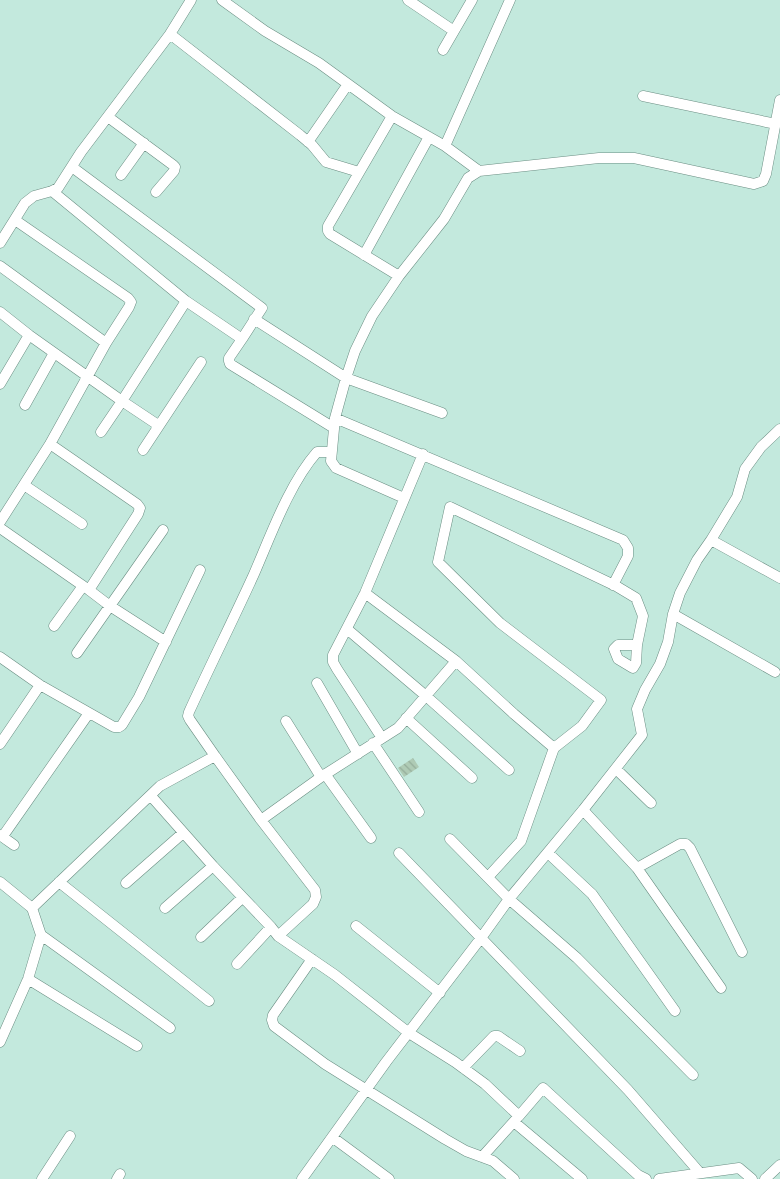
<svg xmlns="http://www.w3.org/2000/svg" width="780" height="1179" viewBox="0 0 780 1179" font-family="'Source Serif 4',serif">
	<defs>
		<pattern id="building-back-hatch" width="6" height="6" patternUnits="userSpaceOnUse" patternTransform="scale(1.25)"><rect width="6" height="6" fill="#afcbb5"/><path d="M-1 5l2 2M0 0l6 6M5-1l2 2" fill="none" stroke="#95ae9b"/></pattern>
	</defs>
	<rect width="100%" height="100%" fill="#c3e9dd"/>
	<path fill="url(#building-back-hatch)" d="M 413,758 L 419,767 L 404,777 L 398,768 Z"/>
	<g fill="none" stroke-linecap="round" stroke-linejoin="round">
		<g stroke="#6b8e83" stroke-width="11">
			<path id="minor" d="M 222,0 L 265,31 L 319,63 L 392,116 L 445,146
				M 408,0 L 454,31
				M 170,34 L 300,135 L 312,145 L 326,162 L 359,172
				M 443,50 L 472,0
				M 643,96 L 776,124
				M 392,116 L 328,226 L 328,231 L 330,234 L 399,276
				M 108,117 L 173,165 L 175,167 L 174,171 L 156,192
				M 308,142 L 348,84
				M 479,171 L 445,146 L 510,0
				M 121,175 L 144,143
				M 52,191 L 186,301 L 242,339 L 262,308 L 72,167
				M 15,220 L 128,298 L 131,302 L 129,307 L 106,343
				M 0,243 L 25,203 L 34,196 L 52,191 L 58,188 L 81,152 L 170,34 L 191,0
				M 364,255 L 429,137
				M 0,266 L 106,343 L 50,444 L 0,522
				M 0,312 L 29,335 L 0,384
				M 254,319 L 346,378 L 442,413
				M 29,335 L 122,401 L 186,301
				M 242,339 L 229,358 L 229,361 L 230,364 L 334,428
				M 25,405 L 54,353
				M 335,418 L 623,540 L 628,548 L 628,556 L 613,585
				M 101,432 L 122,401 L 158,425
				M 50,444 L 137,504 L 140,508 L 138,514 L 89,590
				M 143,450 L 201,362
				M 24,485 L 82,524
				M 404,498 L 336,468 L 331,461 L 335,418 L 346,378 L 355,351 L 372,316 L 399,276 L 444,219 L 468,178 L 479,171 L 599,158 L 634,158 L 754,184 L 763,181 L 766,174 L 780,100
				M 0,528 L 89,590 L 110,606 L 166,642
				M 711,540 L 780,578
				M 365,593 L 456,661
				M 673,614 L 775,672
				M 54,626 L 83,586
				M 347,629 L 426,696 L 509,770
				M 77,653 L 163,530
				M 0,657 L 40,685 L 114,727 L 119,727 L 122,725 L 139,697 L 200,570
				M 317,683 L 358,754
				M 406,718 L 472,778
				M 286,721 L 321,777
				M 382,738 L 337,669 L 333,662 L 333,655 L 365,593 L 423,454
				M 373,743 L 419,812
				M 0,744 L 40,685
				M 215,756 L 190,720 L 188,716 L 189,712 C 210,666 233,620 254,574 C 271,535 289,484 317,452 L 331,452
				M 616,769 L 651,803
				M 325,774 L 371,838
				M 151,796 L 213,866 L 271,927 L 278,936 L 335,975 L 409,1033 L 455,1062 L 485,1084 L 519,1116 L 543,1088 L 638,1175 L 646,1179
				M 583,810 L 637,868 L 721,988
				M 261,820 L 315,890 L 316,897 L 313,904 L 278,936
				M 0,835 L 14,845
				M 3,836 L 89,713
				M 450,839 L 509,899 L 577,958 L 693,1075
				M 399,853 L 628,1090 L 700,1173
				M 548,853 L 592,894 L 675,1011
				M 637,868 L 680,844 L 686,844 L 690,848 L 742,952
				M 488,877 L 521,841 L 554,748 L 582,726 L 601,700 L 500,623 L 438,562 L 450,507 L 616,586 L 636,598 L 643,616 L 637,645 L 636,663 L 633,668 L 618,659 L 614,649 L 618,645 L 637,645
				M 0,882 L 32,908 L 41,935 L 28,979 L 0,1042
				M 59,882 L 209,1001
				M 126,883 L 183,833
				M 32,908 L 160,786 L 215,756 L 261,820 L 321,777 L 398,728 L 456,661 L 514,714 L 554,748
				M 165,908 L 213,866
				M 356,926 L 440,993
				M 41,935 L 170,1028
				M 201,937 L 242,898
				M 312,959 L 273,1015 L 272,1020 L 274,1026 L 325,1064 L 445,1139 L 466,1151 L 493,1161 L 514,1179
				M 237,964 L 271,927
				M 28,979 L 137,1046
				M 463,1068 L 494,1036 L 498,1036 L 520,1051
				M 514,1122 L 582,1179
				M 332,1137 L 389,1179
				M 482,1157 L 518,1117
				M 42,1179 L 70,1136
				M 117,1179 L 120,1174
				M 302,1179 L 386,1062 L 481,938 L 509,899 L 583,810 L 642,735 L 637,709 L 645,690 L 660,664 L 668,642 L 673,614 L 680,593 L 697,560 L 711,540 L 737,497 L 745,469 L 761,447 L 780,429
				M 659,1179 L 739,1168 L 752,1179
				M 765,1179 L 780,1165"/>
		</g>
		<use href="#minor" stroke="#fff" stroke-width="10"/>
	</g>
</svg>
